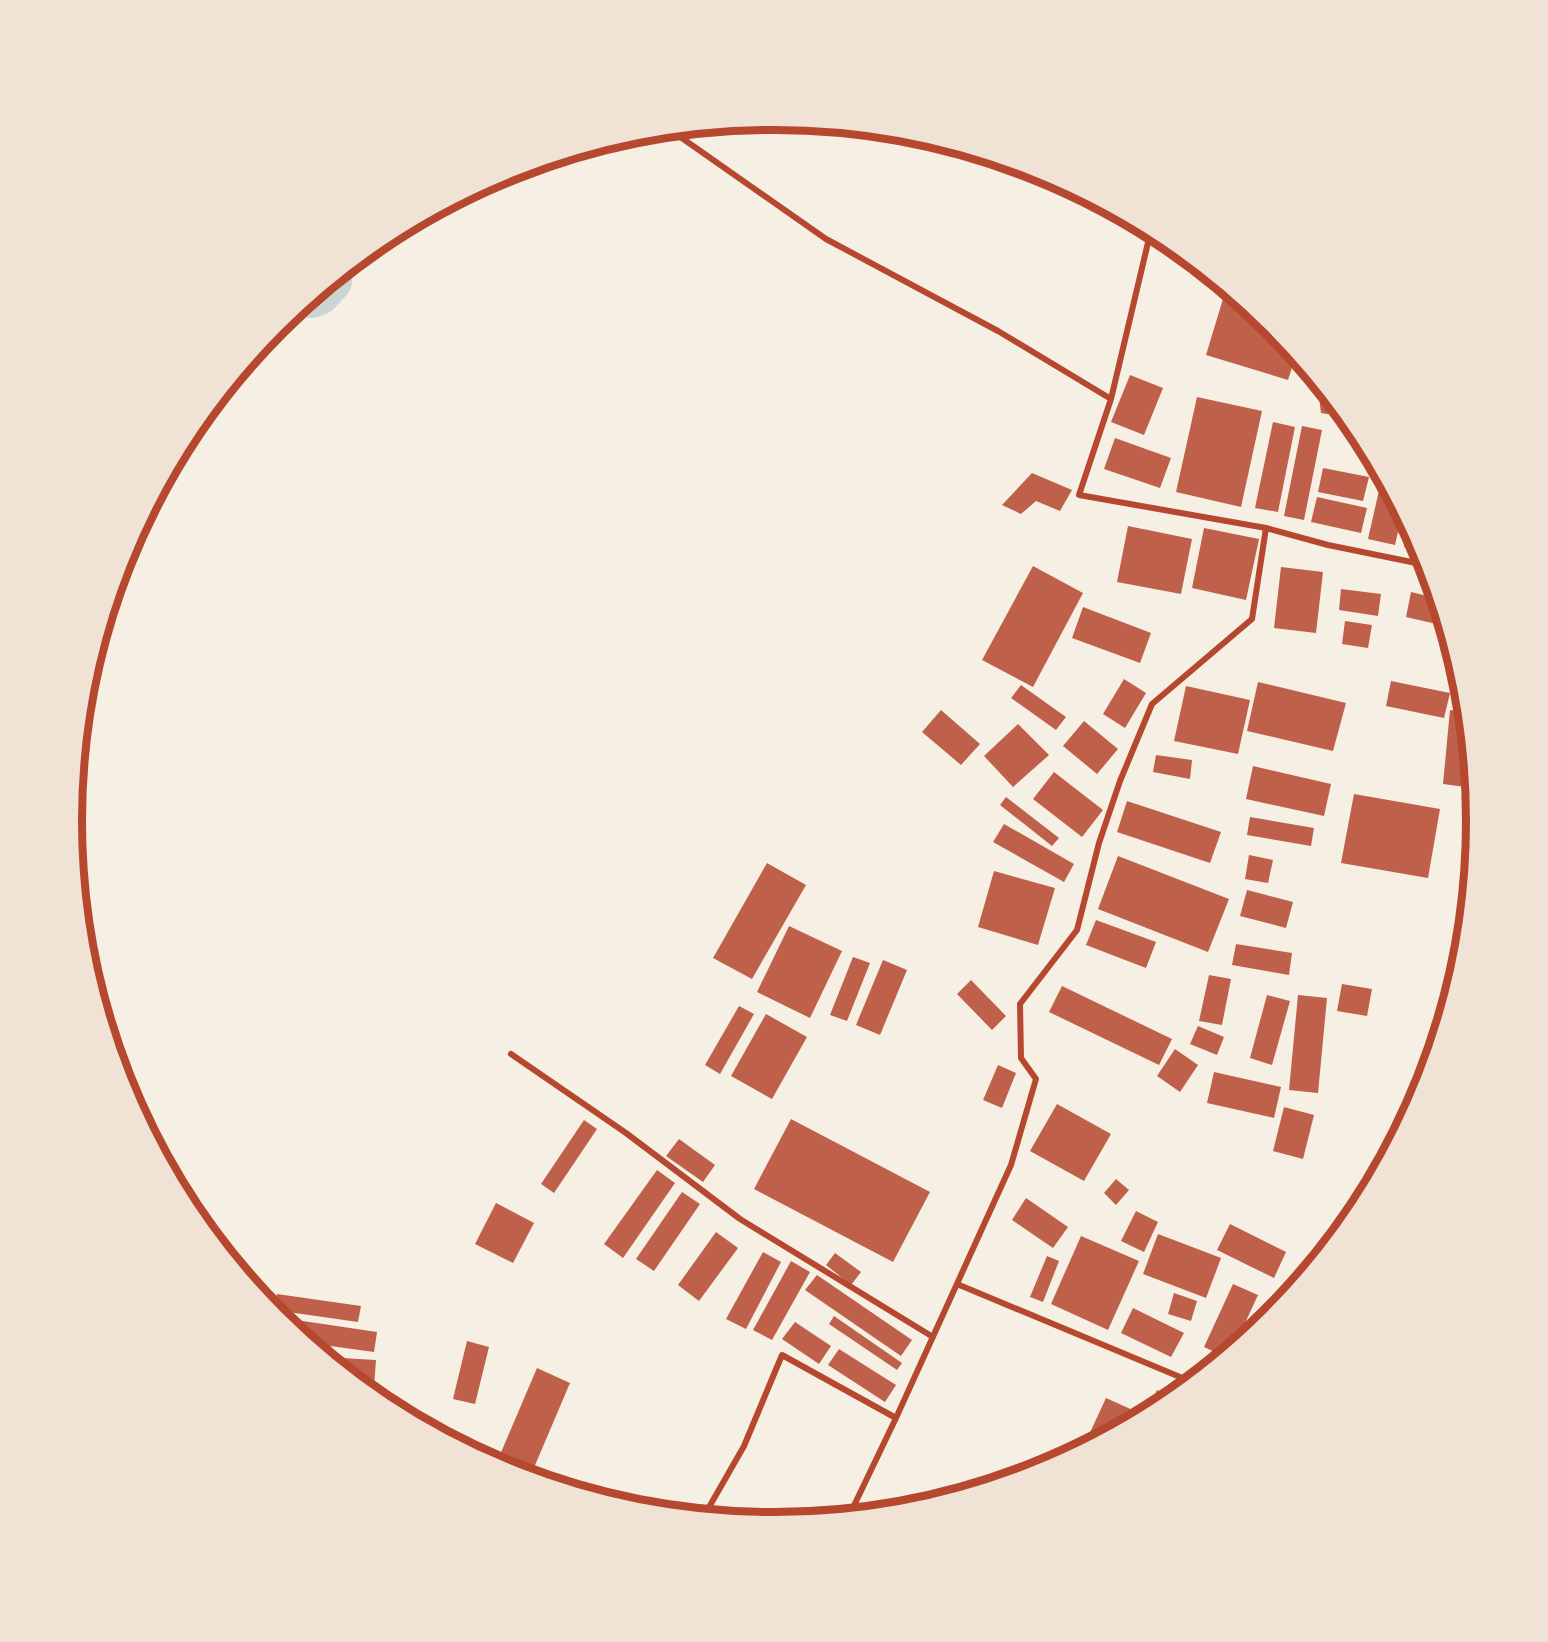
<svg xmlns="http://www.w3.org/2000/svg" width="1548" height="1642" viewBox="0 0 1548 1642" font-family="'Exo 2',sans-serif">
	<rect width="100%" height="100%" fill="#f6efe4"/>
	<g fill="none" stroke-linecap="round" stroke-linejoin="round">
		<path stroke="#c9d6d2" stroke-width="42" d="M 311,297 L 319,294 L 331,281"/>
	</g>
	<path fill="#bf614a" d="M 1226,289 L 1271,325 L 1296,355 L 1288,380 L 1206,355 Z
		M 1130,375 L 1163,388 L 1144,435 L 1111,422 Z
		M 1321,386 L 1342,411 L 1346,417 L 1321,413 L 1318,389 Z
		M 1197,397 L 1262,411 L 1241,507 L 1176,492 Z
		M 1273,422 L 1295,427 L 1278,512 L 1255,508 Z
		M 1302,426 L 1322,430 L 1304,520 L 1284,516 Z
		M 1115,438 L 1171,458 L 1160,488 L 1104,469 Z
		M 1323,468 L 1369,477 L 1363,501 L 1318,492 Z
		M 1032,473 L 1072,490 L 1060,511 L 1036,501 L 1021,514 L 1002,505 Z
		M 1382,477 L 1402,514 L 1395,545 L 1368,539 Z
		M 1317,497 L 1367,508 L 1361,533 L 1311,522 Z
		M 1408,525 L 1418,544 L 1422,551 L 1404,547 Z
		M 1128,526 L 1192,539 L 1181,594 L 1117,582 Z
		M 1204,528 L 1259,539 L 1246,600 L 1192,588 Z
		M 1033,566 L 1083,593 L 1033,687 L 982,660 Z
		M 1281,567 L 1323,572 L 1316,633 L 1274,628 Z
		M 1341,589 L 1381,594 L 1378,616 L 1339,610 Z
		M 1411,592 L 1436,598 L 1445,626 L 1406,617 Z
		M 1083,607 L 1151,633 L 1140,663 L 1072,638 Z
		M 1345,621 L 1372,625 L 1368,648 L 1342,644 Z
		M 1124,679 L 1146,693 L 1125,728 L 1103,714 Z
		M 1391,681 L 1450,693 L 1444,718 L 1386,706 Z
		M 1258,682 L 1346,703 L 1333,751 L 1247,731 Z
		M 1021,685 L 1066,717 L 1056,730 L 1011,698 Z
		M 1186,686 L 1250,700 L 1238,754 L 1174,741 Z
		M 941,710 L 980,744 L 961,765 L 922,732 Z
		M 1450,710 L 1465,712 L 1473,788 L 1443,784 Z
		M 1084,721 L 1118,749 L 1097,774 L 1063,746 Z
		M 1018,724 L 1049,755 L 1013,787 L 984,756 Z
		M 1156,755 L 1192,760 L 1190,779 L 1153,772 Z
		M 1253,766 L 1331,784 L 1324,816 L 1246,799 Z
		M 1054,772 L 1103,810 L 1082,837 L 1033,799 Z
		M 1354,794 L 1440,809 L 1428,878 L 1341,863 Z
		M 1006,797 L 1059,838 L 1052,846 L 1000,805 Z
		M 1127,801 L 1221,832 L 1210,863 L 1117,832 Z
		M 1250,817 L 1314,828 L 1311,846 L 1247,835 Z
		M 1004,824 L 1074,864 L 1064,882 L 993,842 Z
		M 1249,855 L 1273,860 L 1268,883 L 1245,879 Z
		M 1118,856 L 1229,899 L 1208,952 L 1098,909 Z
		M 767,863 L 806,885 L 752,979 L 713,958 Z
		M 994,871 L 1055,888 L 1038,945 L 978,927 Z
		M 1247,890 L 1293,902 L 1286,928 L 1240,916 Z
		M 1096,920 L 1156,942 L 1146,968 L 1086,945 Z
		M 789,926 L 842,951 L 810,1018 L 757,992 Z
		M 1236,944 L 1292,953 L 1289,975 L 1232,965 Z
		M 853,957 L 870,963 L 847,1021 L 830,1015 Z
		M 883,960 L 907,970 L 880,1035 L 856,1025 Z
		M 1209,975 L 1231,979 L 1222,1025 L 1199,1021 Z
		M 971,980 L 1006,1016 L 992,1030 L 957,994 Z
		M 1342,984 L 1372,989 L 1367,1016 L 1337,1011 Z
		M 1062,986 L 1172,1039 L 1159,1065 L 1049,1012 Z
		M 1267,995 L 1290,1001 L 1272,1065 L 1250,1058 Z
		M 1298,995 L 1327,998 L 1318,1093 L 1289,1090 Z
		M 739,1006 L 754,1014 L 720,1074 L 705,1065 Z
		M 766,1014 L 807,1037 L 772,1099 L 731,1076 Z
		M 1198,1026 L 1224,1037 L 1217,1055 L 1190,1044 Z
		M 1175,1049 L 1198,1065 L 1180,1092 L 1157,1076 Z
		M 998,1065 L 1016,1073 L 1002,1108 L 983,1100 Z
		M 1214,1072 L 1281,1087 L 1274,1118 L 1207,1103 Z
		M 1057,1104 L 1111,1134 L 1084,1181 L 1030,1151 Z
		M 1284,1107 L 1314,1115 L 1303,1159 L 1273,1151 Z
		M 791,1119 L 930,1192 L 893,1262 L 754,1189 Z
		M 584,1120 L 597,1129 L 554,1193 L 541,1184 Z
		M 679,1139 L 715,1165 L 703,1182 L 666,1156 Z
		M 657,1170 L 675,1183 L 623,1258 L 604,1244 Z
		M 1116,1179 L 1129,1190 L 1116,1205 L 1104,1193 Z
		M 682,1192 L 700,1204 L 654,1271 L 636,1259 Z
		M 1026,1198 L 1068,1227 L 1053,1248 L 1012,1220 Z
		M 496,1203 L 534,1223 L 513,1263 L 475,1244 Z
		M 1136,1211 L 1158,1222 L 1144,1252 L 1121,1241 Z
		M 1230,1224 L 1286,1252 L 1274,1278 L 1217,1250 Z
		M 716,1232 L 738,1248 L 699,1301 L 678,1285 Z
		M 1158,1234 L 1221,1258 L 1206,1298 L 1143,1274 Z
		M 1081,1236 L 1139,1261 L 1108,1330 L 1051,1304 Z
		M 763,1252 L 781,1262 L 746,1329 L 726,1319 Z
		M 835,1253 L 861,1272 L 851,1285 L 826,1265 Z
		M 1047,1256 L 1059,1261 L 1043,1302 L 1030,1297 Z
		M 791,1261 L 810,1272 L 772,1340 L 753,1330 Z
		M 817,1275 L 912,1340 L 901,1356 L 805,1290 Z
		M 1233,1284 L 1258,1295 L 1234,1347 L 1223,1356 L 1204,1347 Z
		M 1174,1293 L 1197,1301 L 1191,1321 L 1168,1314 Z
		M 277,1294 L 361,1306 L 358,1322 L 274,1310 Z
		M 1133,1308 L 1184,1333 L 1171,1357 L 1121,1333 Z
		M 834,1316 L 902,1363 L 897,1370 L 829,1324 Z
		M 283,1318 L 377,1332 L 374,1352 L 308,1343 L 282,1321 Z
		M 795,1322 L 831,1346 L 819,1364 L 782,1339 Z
		M 467,1341 L 489,1347 L 475,1404 L 453,1399 Z
		M 839,1349 L 896,1385 L 885,1402 L 828,1365 Z
		M 325,1357 L 376,1360 L 374,1388 L 363,1387 Z
		M 537,1368 L 570,1383 L 530,1477 L 505,1469 L 496,1464 Z
		M 1157,1390 L 1173,1397 L 1164,1405 L 1147,1414 Z
		M 1106,1398 L 1135,1411 L 1129,1423 L 1094,1442 L 1087,1439 Z"/>
	<g fill="none" stroke-linecap="round" stroke-linejoin="round">
		<path stroke="#b5482f" stroke-width="6" d="M 669,129 L 826,239 L 998,331 L 1111,399
			M 1151,230 L 1111,399 L 1079,495 L 1266,528 L 1328,545 L 1426,565
			M 511,1054 L 626,1133 L 740,1219 L 933,1337
			M 957,1284 L 1192,1382
			M 704,1516 L 744,1446 L 782,1355 L 896,1418
			M 849,1516 L 896,1418 L 1011,1165 L 1036,1079 L 1021,1058 L 1020,1004 L 1077,930 L 1099,843 L 1120,781 L 1152,704 L 1252,619 L 1266,528"/>
	</g>
	<path d="M0 0H1548V1642H0ZM773 130H775A691 691 0 0 1 1466 821V821A691 691 0 0 1 775 1512H773A691 691 0 0 1 82 821V821A691 691 0 0 1 773 130Z" fill="#f1e2d6" fill-rule="evenodd"/>
	<path fill="none" stroke="#b5482f" stroke-width="8" d="M773 130H775A691 691 0 0 1 1466 821V821A691 691 0 0 1 775 1512H773A691 691 0 0 1 82 821V821A691 691 0 0 1 773 130Z"/>
</svg>
